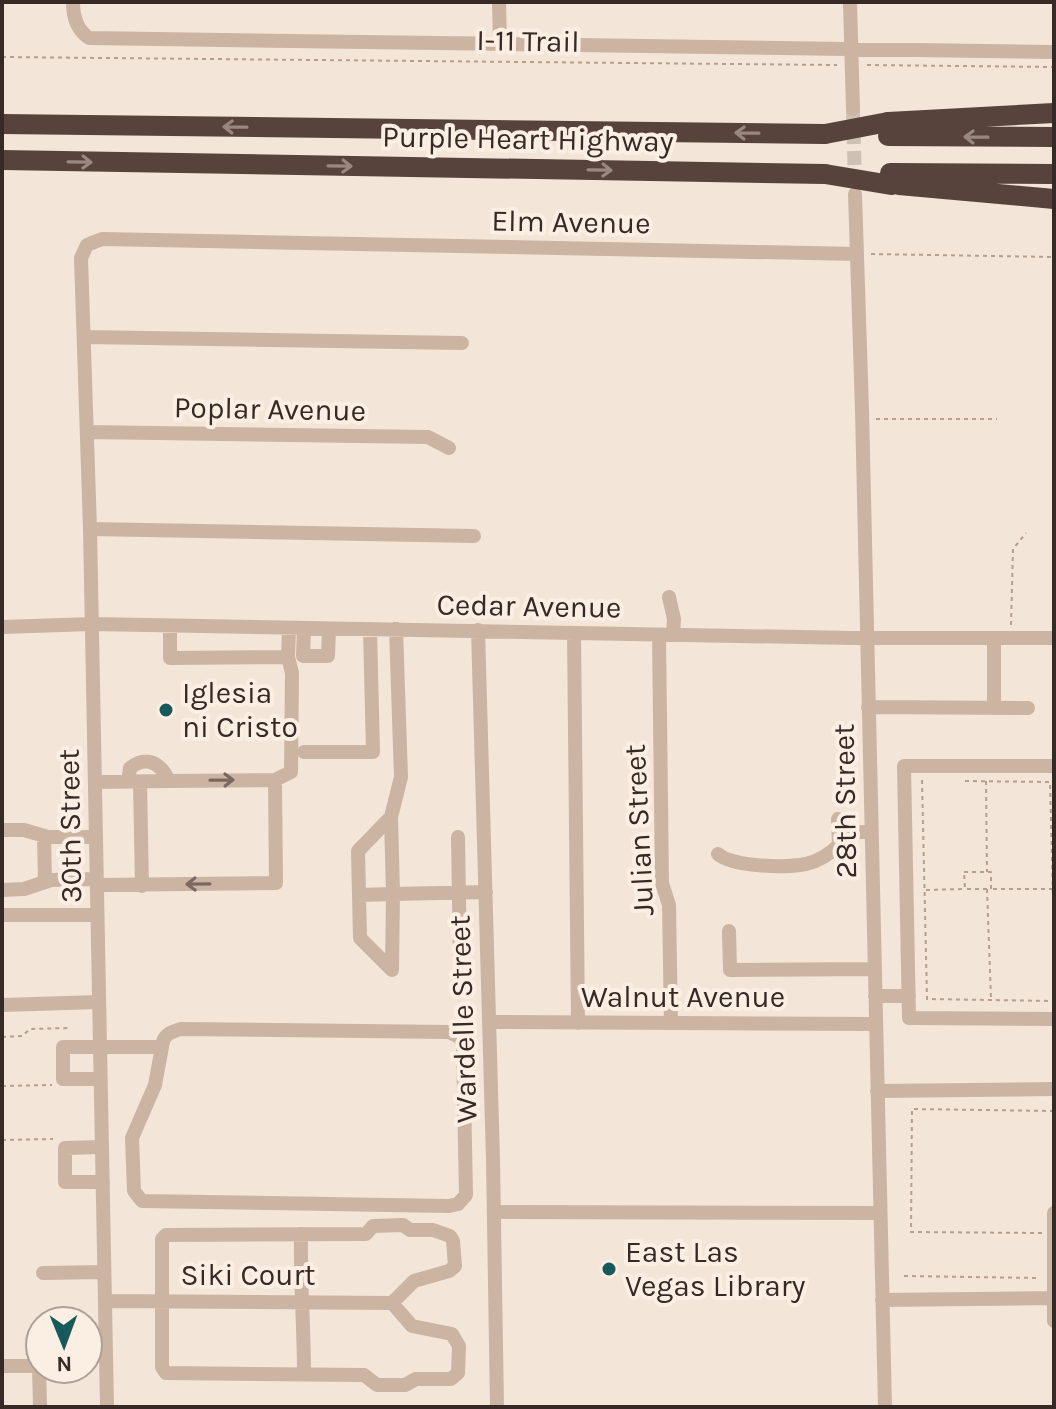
<svg xmlns="http://www.w3.org/2000/svg" width="1056" height="1409" viewBox="0 0 1056 1409" font-family="Karla,sans-serif">
	<rect width="100%" height="100%" fill="#f3e5d8"/>
	<g fill="none" stroke-linecap="round" stroke-linejoin="round">
		<path stroke="#cdc0b4" stroke-width="14" stroke-dasharray="14 7" stroke-linecap="butt" d="M 853,109 L 855,185"/>
		<path stroke="#b89e8d" stroke-width="2" stroke-dasharray="4 4" stroke-linecap="butt" d="M 2,57 L 837,65
			M 867,65 L 1054,67
			M 871,254 L 1054,257
			M 876,419 L 997,419
			M 1011,625 L 1013,549 L 1026,533
			M 922,780 L 927,999 L 1054,1001
			M 965,781 L 1050,782 L 1054,937
			M 986,781 L 987,872
			M 964,872 L 991,872 L 991,889 L 965,889 Z
			M 987,889 L 991,999
			M 993,889 L 1054,889
			M 926,890 L 963,889
			M 2,1037 L 22,1036 L 30,1029 L 69,1028
			M 2,1086 L 52,1085
			M 2,1140 L 53,1139
			M 1042,1233 L 911,1232 L 912,1109 L 1054,1111
			M 904,1276 L 1039,1278"/>
		<path stroke="#ccb4a3" stroke-width="14" d="M 73,2 C 73,16 77,30 89,38 L 1054,52
			M 499,2 L 500,44
			M 850,2 L 853,109
			M 855,194 L 862,410 L 885,1407
			M 85,337 L 462,343
			M 88,432 L 428,437 L 449,448
			M 90,529 L 474,536
			M 669,597 L 674,619 L 673,635
			M 2,627 L 92,624 L 852,638 L 1054,638
			M 170,627 L 170,658 L 288,657 L 289,629
			M 304,629 L 303,656 L 328,656 L 329,629
			M 478,630 L 493,1160 L 497,1407
			M 574,633 L 578,1023
			M 659,635 L 662,883 L 669,905 L 671,1023
			M 994,638 L 994,708
			M 868,707 L 1028,708
			M 304,752 L 373,752 L 370,629
			M 1054,766 L 904,766 L 909,1018 L 1054,1019
			M 169,781 L 275,780 L 291,772 L 292,673 L 288,657
			M 95,782 L 169,781 C 161,763 147,755 130,768 L 128,782
			M 140,782 L 142,886
			M 391,817 L 401,777 L 396,629
			M 2,830 L 24,830 L 48,837 L 96,837
			M 839,832 L 871,832
			M 44,836 L 45,882
			M 458,837 L 460,963
			M 718,854 C 733,867 785,868 806,864 C 818,861 830,854 839,845 L 838,819
			M 97,885 L 276,883 L 275,780
			M 2,890 L 24,889 L 51,880 L 97,879
			M 359,895 L 393,894 L 391,817 L 358,851 L 360,938 L 392,970 L 393,894 L 486,892
			M 2,915 L 97,915
			M 729,931 L 730,970 L 874,969
			M 875,996 L 909,996
			M 2,1005 L 99,1002
			M 489,1022 L 876,1024
			M 100,1079 L 63,1079 L 63,1047 L 162,1047 L 155,1085 L 132,1138 L 134,1191 L 142,1201 L 449,1206 L 458,1204 L 466,1195 L 463,1044 L 459,1037 L 449,1032 L 181,1029 C 170,1032 163,1035 162,1047
			M 877,1091 L 1054,1089
			M 102,1147 L 65,1148 L 65,1182 L 103,1182
			M 494,1212 L 880,1213
			M 1054,1213 L 1054,1321
			M 403,1225 L 410,1230 L 433,1230 L 450,1236 L 453,1241 L 455,1266 L 449,1271 L 414,1281 L 392,1303 L 412,1326 L 452,1334 L 459,1346 L 458,1373 L 451,1379 L 416,1379 L 405,1385 L 377,1385 L 364,1375 L 166,1373 L 162,1367 L 162,1239 L 166,1235 L 366,1234 L 373,1226 Z
			M 301,1234 C 300,1281 304,1327 304,1374
			M 43,1273 L 104,1272
			M 882,1300 L 1052,1298
			M 105,1301 L 392,1303
			M 2,1366 L 39,1366 L 40,1407
			M 107,1407 L 90,529 L 81,258 L 87,245 L 102,239 L 857,254"/>
		<path stroke="#58433c" stroke-width="20" d="M 888,122 L 1054,113
			M 2,124 L 825,134
			M 888,136 L 1054,137
			M 2,160 L 825,174
			M 890,173 L 1054,174
			M 899,185 L 1054,199"/>
		<path stroke="#58433c" stroke-width="20" d="M 825,134 L 888,122
			M 825,174 L 891,185"/>
	</g>
	<defs><path id="oneway-shaft" d="M-6 0H5M1.5-3L5.5 0L1.5 3" fill="none" stroke-width="1.6" stroke-linecap="round" stroke-linejoin="round" transform="scale(2)"/></defs>
	<g stroke="#99887f">
		<use href="#oneway-shaft" transform="translate(235 127) rotate(-179)"/>
		<use href="#oneway-shaft" transform="translate(747 133) rotate(-179)"/>
		<use href="#oneway-shaft" transform="translate(976 137) rotate(-179)"/>
		<use href="#oneway-shaft" transform="translate(80 162) rotate(1)"/>
		<use href="#oneway-shaft" transform="translate(340 166) rotate(1)"/>
		<use href="#oneway-shaft" transform="translate(600 170) rotate(1)"/>
	</g>
	<g stroke="#7a685e">
		<use href="#oneway-shaft" transform="translate(222 780) rotate(-1)"/>
		<use href="#oneway-shaft" transform="translate(198 884) rotate(179)"/>
	</g>
	<g fill="#185a5b" stroke="#fbefe4" stroke-width="3">
		<circle cx="166" cy="710" r="8"/>
		<circle cx="609" cy="1269" r="8"/>
	</g>
	<g text-anchor="middle" dominant-baseline="central" stroke-width="8" stroke-linejoin="round" paint-order="stroke">
		<g font-size="30" fill="#372a26" stroke="#fbefe4">
			<text transform="translate(528 41) rotate(1)">I-11 Trail</text>
			<text transform="translate(528 139) rotate(1)">Purple Heart Highway</text>
			<text transform="translate(571 222) rotate(1)">Elm Avenue</text>
			<text transform="translate(270 409) rotate(1)">Poplar Avenue</text>
			<text transform="translate(529 606) rotate(1)">Cedar Avenue</text>
			<text transform="translate(845 801) rotate(-91)">28th Street</text>
			<text transform="translate(70 826) rotate(-91)">30th Street</text>
			<text transform="translate(639 830) rotate(-93)">Julian Street</text>
			<text x="683" y="997">Walnut Avenue</text>
			<text transform="translate(463 1019) rotate(-92)">Wardelle Street</text>
			<text x="248" y="1275">Siki Court</text>
		</g>
		<g font-size="30" fill="#372a26" stroke="#fbefe4" text-anchor="start">
			<text x="182" y="693">Iglesia<tspan x="182" dy="34">ni Cristo</tspan></text>
			<text x="625" y="1252">East Las<tspan x="625" dy="34">Vegas Library</tspan></text>
		</g>
	</g>
	<rect width="1056" height="1409" fill="none" stroke="#372a26" stroke-width="8"/>
	<g transform="translate(64 1345) rotate(179)"><circle r="38" fill="#fbefe4" stroke="#ada098" stroke-width="2"/>
	<path d="M0-6L14 30L0 20L-14 30Z" fill="#185a5b"/>
	<text y="-12" font-size="22" font-weight="bold" text-anchor="middle" fill="#372a26">N</text>
	</g>
</svg>
